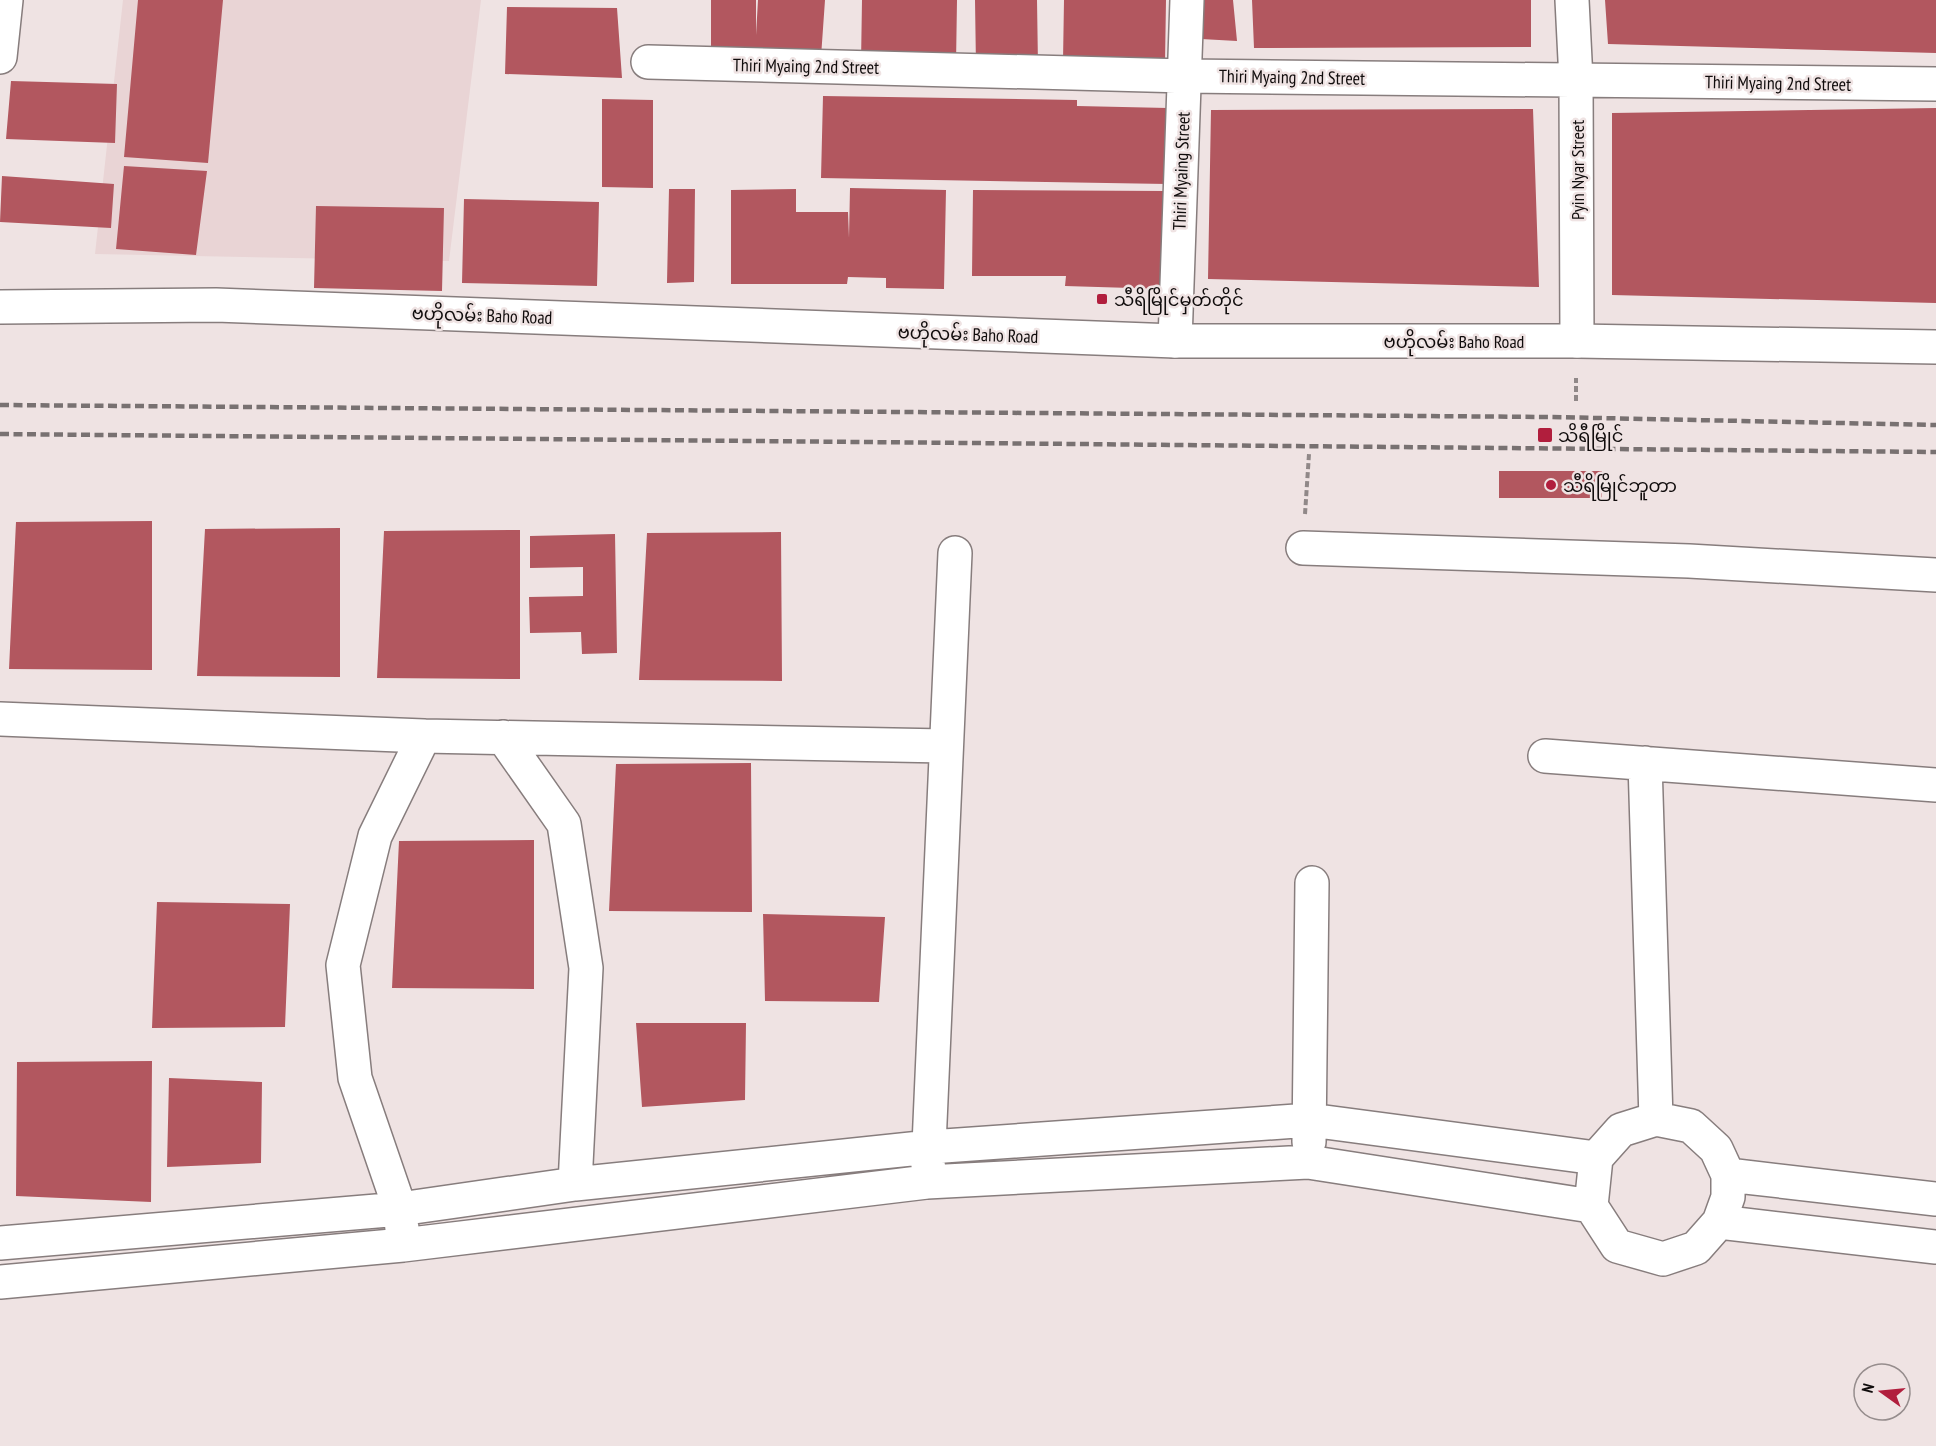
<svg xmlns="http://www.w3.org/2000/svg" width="1936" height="1446" viewBox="0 0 1936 1446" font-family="'PT Sans Narrow','Noto Sans Myanmar',sans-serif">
	<rect width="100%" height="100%" fill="#efe3e3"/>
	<path fill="#e9d4d5" d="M 123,0 L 481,0 L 449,261 L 95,254 Z"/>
	<path fill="#b2575f" d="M 138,0 L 223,0 L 208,163 L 124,157 Z
		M 711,0 L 756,0 L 756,35 L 758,0 L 825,0 L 821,57 L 711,52 Z
		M 862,0 L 957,0 L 956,64 L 861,63 Z
		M 975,0 L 1037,0 L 1038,66 L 976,67 Z
		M 1064,0 L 1166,0 L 1165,63 L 1063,61 Z
		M 1200,0 L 1233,0 L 1237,41 L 1201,39 Z
		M 1252,0 L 1531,0 L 1531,47 L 1254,48 Z
		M 1605,0 L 1936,0 L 1936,53 L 1608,44 Z
		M 507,7 L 617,8 L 622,78 L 505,74 Z
		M 11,81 L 117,84 L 115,143 L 6,139 Z
		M 823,96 L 1077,100 L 1077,106 L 1168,108 L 1167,184 L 821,178 Z
		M 602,99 L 653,100 L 653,188 L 602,187 Z
		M 1936,108 L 1936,303 L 1612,295 L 1612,113 Z
		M 1533,109 L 1539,287 L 1208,279 L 1211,110 Z
		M 124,166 L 207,171 L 196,255 L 116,249 Z
		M 2,176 L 114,184 L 111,228 L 0,222 Z
		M 850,188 L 946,190 L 944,289 L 886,288 L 886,278 L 848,277 L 847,284 L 731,284 L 731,190 L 796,189 L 796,212 L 848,212 L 849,238 Z
		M 669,189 L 695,189 L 694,282 L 667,283 Z
		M 973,190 L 1166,191 L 1164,289 L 1065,286 L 1066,276 L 972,276 Z
		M 464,199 L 599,202 L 597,286 L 462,283 Z
		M 316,206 L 444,208 L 442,291 L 314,288 Z
		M 1499,471 L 1602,471 L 1602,498 L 1499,498 Z
		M 152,521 L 152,670 L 9,669 L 16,522 Z
		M 340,528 L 340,677 L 197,676 L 205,529 Z
		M 520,530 L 520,679 L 377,678 L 384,531 Z
		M 781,532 L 782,681 L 639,680 L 647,533 Z
		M 615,534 L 617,653 L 582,654 L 581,632 L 530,633 L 529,597 L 583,596 L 583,567 L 530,568 L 530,536 Z
		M 751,763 L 752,912 L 609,911 L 616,764 Z
		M 534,840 L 534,989 L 392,988 L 399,841 Z
		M 157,902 L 290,904 L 285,1027 L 152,1028 Z
		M 763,914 L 885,917 L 879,1002 L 765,1001 Z
		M 636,1023 L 746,1023 L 745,1100 L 642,1107 Z
		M 152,1061 L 151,1202 L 16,1196 L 17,1062 Z
		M 169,1078 L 262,1082 L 261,1163 L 167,1167 Z"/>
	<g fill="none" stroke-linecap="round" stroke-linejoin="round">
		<g stroke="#877d7d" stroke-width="36">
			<path id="minor" d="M 1572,0 L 1576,80 L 1577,341
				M 0,57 L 6,0
				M 648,62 L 1185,76 L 1936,84
				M 1175,341 L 1187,0
				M 1303,548 L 1689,561 L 1936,575
				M 0,719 L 424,736 L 945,746
				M 503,737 L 564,824 L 586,968 L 575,1184
				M 1545,756 L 1936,785
				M 1645,763 L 1656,1119
				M 1656,1119 L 1691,1126 L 1716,1149 L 1728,1175 L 1728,1197 L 1719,1222 L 1696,1248 L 1663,1259 L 1617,1246 L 1591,1206 L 1596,1158 L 1621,1130 Z
				M 1309,1142 L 1312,883
				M 928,1168 L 955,553
				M 1728,1175 L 1936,1199
				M 1719,1222 L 1936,1247
				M 402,1229 L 400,1209 L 355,1078 L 343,965 L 375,836 L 424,736
				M 0,1243 L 400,1209 L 575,1184 L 930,1147 L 1310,1120 L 1596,1158
				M 0,1282 L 403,1245 L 927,1182 L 1308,1162 L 1591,1206"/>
		</g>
		<g stroke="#877d7d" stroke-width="36">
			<path id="secondary" d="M 0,307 L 216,305 L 1175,341 L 1577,341 L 1936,347"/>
		</g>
		<path stroke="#908888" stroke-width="4" stroke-dasharray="6 3" stroke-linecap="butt" d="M 1576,401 L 1576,378
			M 1305,514 L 1309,454"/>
		<use href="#minor" stroke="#fff" stroke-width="33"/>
		<use href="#secondary" stroke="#fff" stroke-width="33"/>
		<path stroke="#787171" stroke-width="4.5" stroke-dasharray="9 4.5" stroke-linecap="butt" d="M 0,405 L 1550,417 L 1936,425
			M 0,434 L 1936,452"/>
	</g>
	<g fill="#b11e3d" stroke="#efe3e3" stroke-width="2">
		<rect x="1096" y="293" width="12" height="12" rx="3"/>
		<rect x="1537" y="427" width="16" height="16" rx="3"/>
		<circle cx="1551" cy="485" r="6"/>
	</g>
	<g text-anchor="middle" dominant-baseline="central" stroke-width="5" stroke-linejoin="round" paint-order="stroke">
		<g font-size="18" fill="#100c0c" stroke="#efe3e3">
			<text transform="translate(806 66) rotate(1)">Thiri Myaing 2nd Street</text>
			<text transform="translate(1292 77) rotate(1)">Thiri Myaing 2nd Street</text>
			<text transform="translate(1778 83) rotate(1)">Thiri Myaing 2nd Street</text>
			<text transform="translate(1577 170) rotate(-90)">Pyin Nyar Street</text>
			<text transform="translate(1181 171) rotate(-88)">Thiri Myaing Street</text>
			<text transform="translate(482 315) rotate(2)">ဗဟိုလမ်း Baho Road</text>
			<text transform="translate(968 334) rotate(2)">ဗဟိုလမ်း Baho Road</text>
			<text x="1454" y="341">ဗဟိုလမ်း Baho Road</text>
		</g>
		<g font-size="18" fill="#100c0c" stroke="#efe3e3" text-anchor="start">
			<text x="1114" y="299">သီရိမြိုင်မှတ်တိုင်</text>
			<text x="1558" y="435">သိရီမြိုင်</text>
			<text x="1563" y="485">သီရိမြိုင်ဘူတာ</text>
		</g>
	</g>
	<g transform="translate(1882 1392) rotate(285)"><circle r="28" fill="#efe3e3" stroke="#968d8d" stroke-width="1.5"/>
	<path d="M0-4.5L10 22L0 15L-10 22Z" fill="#b11e3d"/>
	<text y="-9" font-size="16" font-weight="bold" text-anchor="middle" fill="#100c0c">N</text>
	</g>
</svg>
